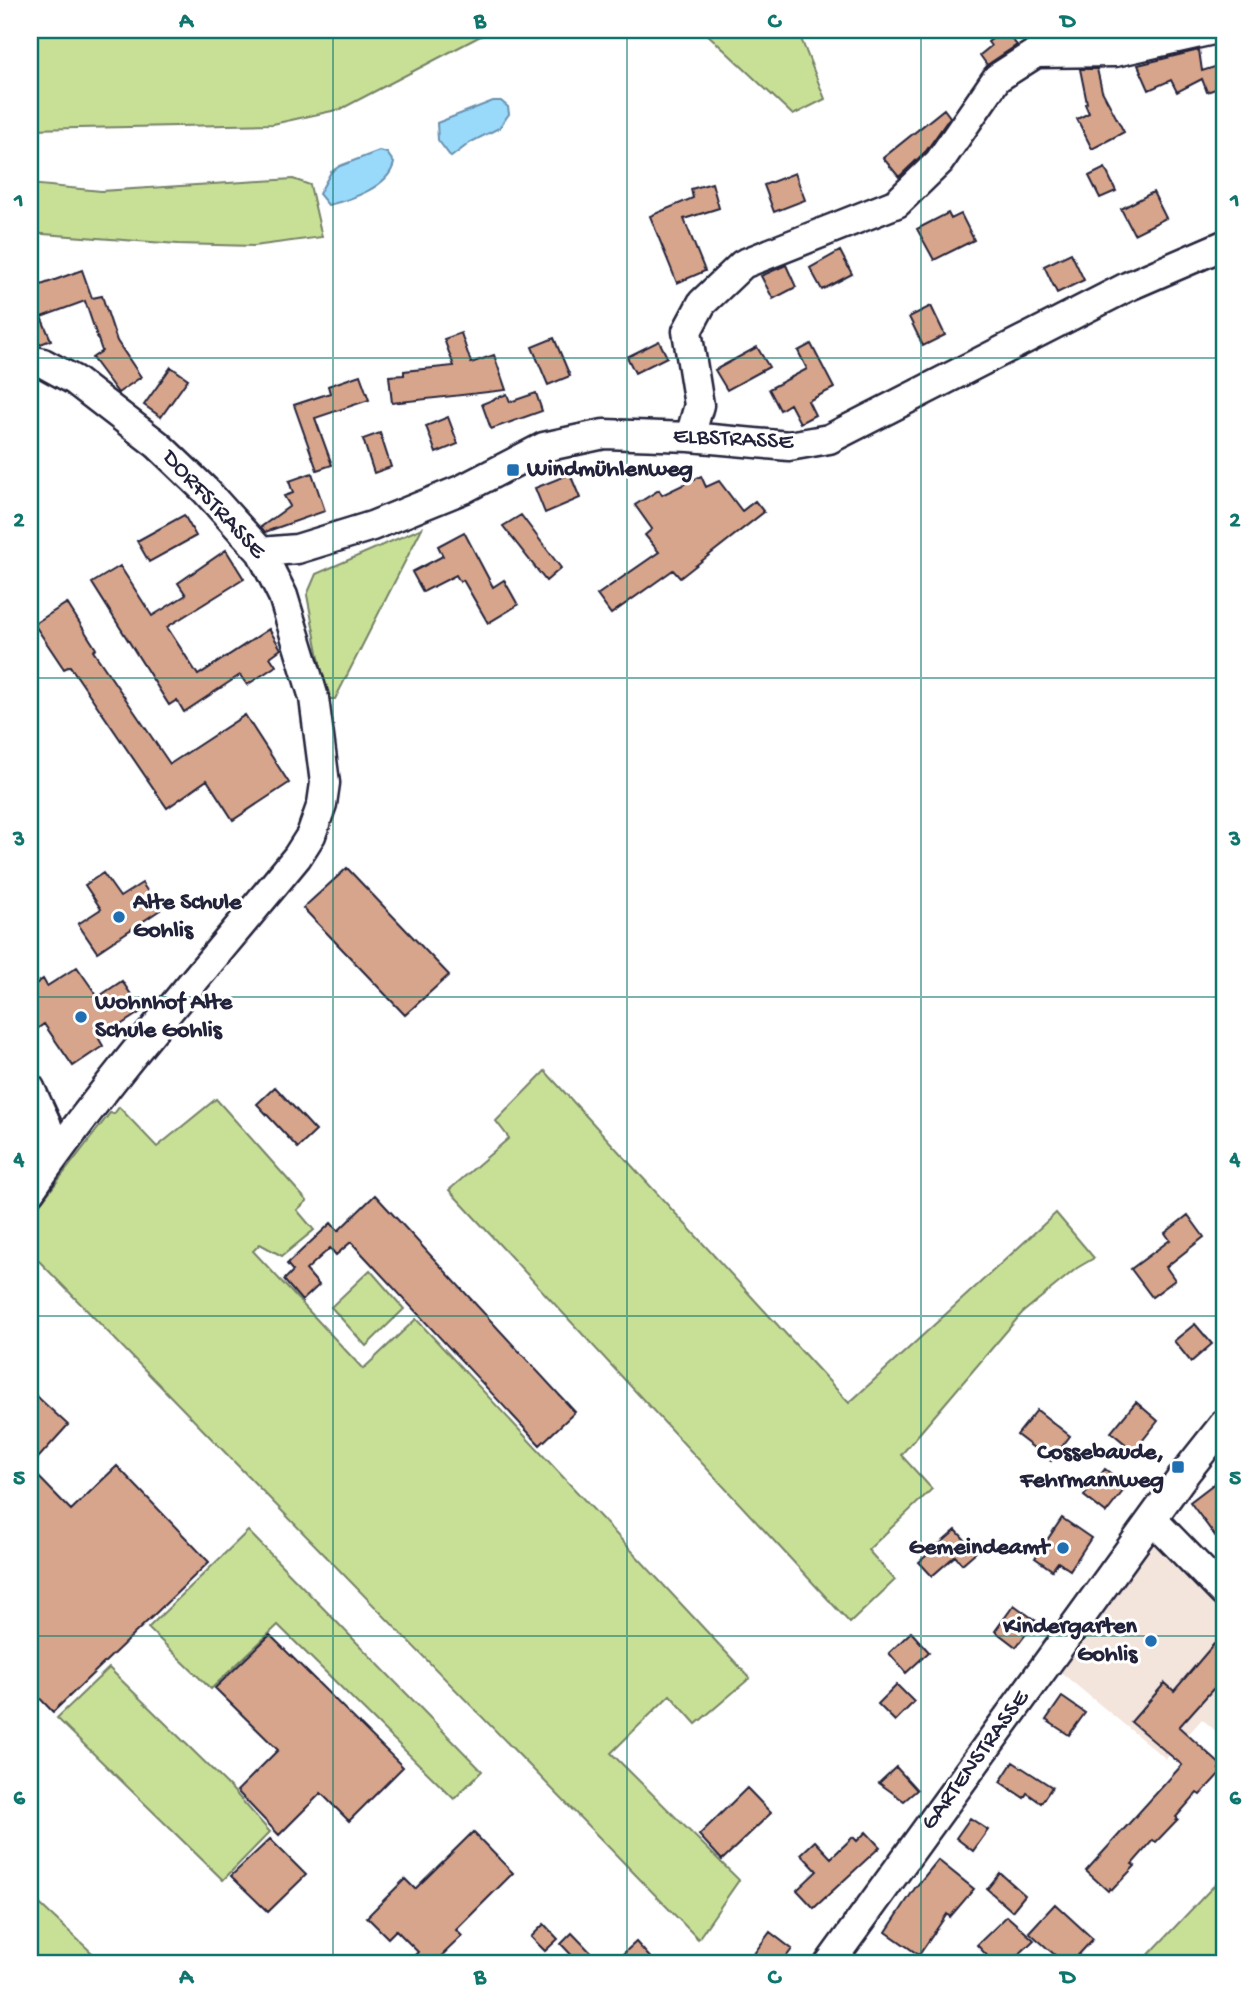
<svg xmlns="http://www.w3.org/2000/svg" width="1254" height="1994" viewBox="0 0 1254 1994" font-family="'Gochi Hand',sans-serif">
	<rect width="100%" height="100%" fill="#fff"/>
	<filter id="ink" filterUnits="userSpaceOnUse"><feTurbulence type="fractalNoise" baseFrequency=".0143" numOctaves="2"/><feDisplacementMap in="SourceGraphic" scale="14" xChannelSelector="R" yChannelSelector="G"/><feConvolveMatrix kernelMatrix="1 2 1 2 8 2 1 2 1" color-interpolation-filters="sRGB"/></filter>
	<g filter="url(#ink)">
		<path fill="#f3e4dc" d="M 1151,1541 L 1224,1613 L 1224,1738 L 1202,1719 L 1166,1759 L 1058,1670 Z"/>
		<path fill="#c8e096" stroke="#758168" stroke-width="2" d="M 30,30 L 492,30 L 341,109 L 273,124 L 30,129 Z
			M 703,30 L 806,30 L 800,36 L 825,99 L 793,115 Z
			M 293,179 L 310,185 L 322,237 L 254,246 L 178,244 L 30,233 L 30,184 L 101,191 Z
			M 422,528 L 335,699 L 327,699 L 307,595 L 316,574 Z
			M 545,1071 L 849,1403 L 1056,1213 L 1094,1258 L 1077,1268 L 1022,1313 L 901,1455 L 932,1489 L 868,1550 L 895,1580 L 850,1623 L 449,1190 L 509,1138 L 496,1121 Z
			M 216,1099 L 307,1201 L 297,1210 L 314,1230 L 282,1256 L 260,1244 L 253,1251 L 363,1369 L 416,1319 L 750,1678 L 696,1724 L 670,1695 L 611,1753 L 739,1880 L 698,1939 L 38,1260 L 30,1248 L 30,1217 L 110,1113 L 114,1114 L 119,1107 L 157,1147 Z
			M 370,1270 L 404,1309 L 366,1346 L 331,1307 Z
			M 248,1531 L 482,1771 L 454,1799 L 278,1625 L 211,1689 L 148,1628 Z
			M 109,1668 L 231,1788 L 270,1832 L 223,1880 L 57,1718 Z
			M 1224,1875 L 1224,1964 L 1140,1964 Z
			M 30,1895 L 104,1964 L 30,1964 Z"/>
		<path fill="#99dafb" stroke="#6990ae" stroke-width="2" d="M 493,101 L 501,101 L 508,107 L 509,114 L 499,128 L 471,142 L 451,157 L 438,140 L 437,123 Z
			M 379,151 L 387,153 L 394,163 C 389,187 350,200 328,205 L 319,194 L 331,172 L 340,166 Z"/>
		<path fill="#d7a58b" stroke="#22223b" stroke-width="2" d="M 1004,30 L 1017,45 L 987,65 L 980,55 L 991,46 L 988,42 Z
			M 1199,50 L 1202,71 L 1224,64 L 1224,86 L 1207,92 L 1202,79 L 1177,92 L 1171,80 L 1149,90 L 1138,65 Z
			M 1080,69 L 1097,69 L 1102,91 L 1124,132 L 1092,149 L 1077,119 L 1089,113 L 1085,104 L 1087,103 Z
			M 944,109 L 950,117 L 926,151 L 899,177 L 883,158 Z
			M 1105,168 L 1116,191 L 1100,198 L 1089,176 Z
			M 795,173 L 805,200 L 774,212 L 764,185 Z
			M 712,183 L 719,208 L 684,219 L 705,271 L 677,283 L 650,216 L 693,198 L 691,189 Z
			M 1153,192 L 1166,218 L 1134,234 L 1121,209 Z
			M 948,213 L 951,219 L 961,214 L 974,240 L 934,260 L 917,229 Z
			M 840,251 L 852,274 L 822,290 L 810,268 Z
			M 1071,253 L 1084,280 L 1057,293 L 1044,266 Z
			M 786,265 L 796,287 L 773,299 L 761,276 Z
			M 82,270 L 92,298 L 102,296 L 117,341 L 141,377 L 118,393 L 92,358 L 102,351 L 85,301 L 41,317 L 51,340 L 38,345 L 30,344 L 30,289 Z
			M 931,306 L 945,335 L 923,346 L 909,317 Z
			M 461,333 L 471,363 L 494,355 L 506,390 L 392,403 L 389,376 L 404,375 L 404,371 L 454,366 L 444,339 Z
			M 554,338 L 570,376 L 548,385 L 532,347 Z
			M 659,341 L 667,357 L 635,373 L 627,357 Z
			M 811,344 L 834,388 L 808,401 L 815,415 L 800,423 L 790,404 L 780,410 L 769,389 L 807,369 L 798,351 Z
			M 757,347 L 769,367 L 727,390 L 715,370 Z
			M 171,367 L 188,379 L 161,417 L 144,405 Z
			M 360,375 L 369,400 L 315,418 L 332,465 L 317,470 L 294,405 L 330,393 L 328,386 Z
			M 536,393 L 542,411 L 491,429 L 482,404 L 507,394 L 510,402 Z
			M 448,417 L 458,444 L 436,453 L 426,426 Z
			M 380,433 L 391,467 L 374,473 L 363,439 Z
			M 312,473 L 325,511 L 265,532 L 261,527 L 290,506 L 284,496 L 293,493 L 289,481 Z
			M 570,474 L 580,498 L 545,513 L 535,488 Z
			M 701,476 L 706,487 L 719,481 L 742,511 L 755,501 L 764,512 L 680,578 L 673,570 L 611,614 L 597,595 L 659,552 L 645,535 L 652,529 L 635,505 L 659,490 L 662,495 Z
			M 184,515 L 196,536 L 149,562 L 137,541 Z
			M 521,515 L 561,568 L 546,581 L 503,526 Z
			M 464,532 L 493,587 L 504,580 L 518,605 L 488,623 L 463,580 L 460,582 L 456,575 L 423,592 L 412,572 L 443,556 L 438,546 Z
			M 226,550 L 244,579 L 167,627 L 198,675 L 269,629 L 281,649 L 270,657 L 276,666 L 247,685 L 240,675 L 184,712 L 177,700 L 169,705 L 92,583 L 120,566 L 152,616 L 186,595 L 178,583 Z
			M 67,603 L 96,649 L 93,651 L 170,764 L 245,715 L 289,783 L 233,820 L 207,780 L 167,808 L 70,666 L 64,669 L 34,624 Z
			M 347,868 L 449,975 L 405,1015 L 303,908 Z
			M 103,873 L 120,897 L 142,883 L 160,910 L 97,952 L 78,924 L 101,909 L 85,885 Z
			M 77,967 L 98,997 L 122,981 L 142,1011 L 99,1039 L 103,1046 L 73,1066 L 44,1024 L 30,1034 L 30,988 L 43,979 L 47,986 Z
			M 275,1087 L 316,1131 L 298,1148 L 257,1104 Z
			M 375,1195 L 575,1412 L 540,1445 L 351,1242 L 336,1255 L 330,1248 L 306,1270 L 319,1285 L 302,1301 L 284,1280 L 293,1271 L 287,1264 L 331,1223 L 338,1231 Z
			M 1188,1215 L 1204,1237 L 1166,1267 L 1175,1280 L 1152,1297 L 1131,1269 L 1170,1240 L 1165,1233 Z
			M 1195,1324 L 1212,1344 L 1191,1362 L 1174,1341 Z
			M 30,1390 L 68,1425 L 30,1467 Z
			M 1136,1402 L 1158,1421 L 1134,1451 L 1111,1432 Z
			M 1037,1410 L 1070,1436 L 1051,1461 L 1017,1435 Z
			M 117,1466 L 209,1562 L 53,1712 L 30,1688 L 30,1468 L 71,1510 Z
			M 1105,1469 L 1127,1486 L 1106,1513 L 1084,1496 Z
			M 1224,1476 L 1224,1548 L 1190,1502 Z
			M 1062,1518 L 1091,1538 L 1070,1570 L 1058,1562 L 1052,1570 L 1035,1558 Z
			M 956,1530 L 976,1552 L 962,1564 L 955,1556 L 932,1576 L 919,1562 Z
			M 1014,1605 L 1036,1621 L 1016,1647 L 995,1631 Z
			M 911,1632 L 929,1652 L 906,1673 L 889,1653 Z
			M 270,1635 L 403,1767 L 349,1821 L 321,1793 L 279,1835 L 237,1791 L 278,1750 L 215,1688 Z
			M 1214,1644 L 1224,1653 L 1224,1699 L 1213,1689 L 1179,1727 L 1222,1766 L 1219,1769 L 1222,1771 L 1200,1795 L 1197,1793 L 1176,1817 L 1178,1819 L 1156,1842 L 1153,1840 L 1132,1864 L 1135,1866 L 1112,1890 L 1110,1888 L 1108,1891 L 1086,1871 L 1182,1765 L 1131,1722 L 1165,1683 L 1174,1691 Z
			M 897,1685 L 914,1702 L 895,1721 L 878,1704 Z
			M 1062,1697 L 1085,1713 L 1069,1735 L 1046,1720 Z
			M 1013,1762 L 1052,1787 L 1041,1803 L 1027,1793 L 1024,1798 L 1000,1782 Z
			M 896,1767 L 917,1790 L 904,1801 L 879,1783 Z
			M 747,1788 L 771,1813 L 722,1860 L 699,1835 Z
			M 970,1818 L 988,1830 L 973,1851 L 956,1838 Z
			M 473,1832 L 513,1873 L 456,1930 L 462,1936 L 433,1964 L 406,1964 L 418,1952 L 396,1930 L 388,1938 L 367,1917 L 405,1879 L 415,1889 Z
			M 866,1832 L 880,1847 L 814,1908 L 797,1890 L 817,1871 L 801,1854 L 815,1841 L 831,1858 L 853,1837 L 857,1841 Z
			M 270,1839 L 306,1875 L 268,1912 L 231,1876 Z
			M 938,1860 L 974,1889 L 950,1917 L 947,1914 L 919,1955 L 886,1932 L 915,1888 Z
			M 1000,1873 L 1025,1895 L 1012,1911 L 987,1889 Z
			M 1055,1904 L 1093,1939 L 1070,1964 L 1065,1964 L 1029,1932 Z
			M 1007,1916 L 1034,1940 L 1009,1964 L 995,1964 L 977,1945 Z
			M 544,1924 L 558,1939 L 545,1951 L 531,1937 Z
			M 770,1932 L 792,1949 L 781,1964 L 764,1964 L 753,1955 Z
			M 572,1933 L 602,1964 L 580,1964 L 561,1944 Z
			M 636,1942 L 656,1964 L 612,1964 Z"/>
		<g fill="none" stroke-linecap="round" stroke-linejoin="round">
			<g stroke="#22223b" stroke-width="33">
				<path id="minor" d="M 30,360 L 43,363 L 74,380 L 158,445 L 205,490 L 261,552 L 283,596 L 314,698 L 325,783 L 322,804 L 311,835 L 297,857 C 207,967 111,1074 30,1191
					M 690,437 L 699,405 L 687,331 L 702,303 L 743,264 L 897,203 L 939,162 L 997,78 L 1036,53 L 1115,52 L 1213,30
					M 261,552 L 297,549 L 372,526 L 463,489 L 544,447 L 604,434 L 690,437 L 789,446 L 829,439 L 1129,286 L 1224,245
					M 30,1088 L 46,1123 L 56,1153
					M 1152,1519 L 1224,1593
					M 829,1964 L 1186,1472 L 1224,1424"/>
			</g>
			<use href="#minor" stroke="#fff" stroke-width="28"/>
		</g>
	</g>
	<path fill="none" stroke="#0f766e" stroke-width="2" stroke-opacity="0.55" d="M 333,30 L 333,1964M 627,30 L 627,1964M 921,30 L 921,1964M 30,358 L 1224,358M 30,678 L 1224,678M 30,997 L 1224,997M 30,1316 L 1224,1316M 30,1636 L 1224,1636"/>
	<g fill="#1f6fb2" stroke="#fff" stroke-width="2.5">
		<rect x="506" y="463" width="14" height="14" rx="3.5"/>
		<circle cx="119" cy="917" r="7"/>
		<circle cx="81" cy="1017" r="7"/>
		<rect x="1171" y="1460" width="14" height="14" rx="3.5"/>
		<circle cx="1063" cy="1548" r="7"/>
		<circle cx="1151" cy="1641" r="7"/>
	</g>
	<g text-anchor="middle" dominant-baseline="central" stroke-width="6" stroke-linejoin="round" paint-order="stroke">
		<g font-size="24" fill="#22223b" stroke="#fff">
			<text transform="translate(733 440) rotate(3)">ELBSTRASSE</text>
			<text transform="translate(213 505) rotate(47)">DORFSTRASSE</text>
			<text transform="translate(976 1761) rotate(-54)">GARTENSTRASSE</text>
		</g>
		<g font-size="24" font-weight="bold" fill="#22223b" stroke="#fff" text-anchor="start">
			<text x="527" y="470">Windmühlenweg</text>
			<text x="133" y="903">Alte Schule<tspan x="133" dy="28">Gohlis</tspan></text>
			<text x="95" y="1003">Wohnhof Alte<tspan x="95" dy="28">Schule Gohlis</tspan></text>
			<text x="1164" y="1453" text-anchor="end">Cossebaude,<tspan x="1164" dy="28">Fehrmannweg</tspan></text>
			<text x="1049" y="1548" text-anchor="end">Gemeindeamt</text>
			<text x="1137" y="1627" text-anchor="end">Kindergarten<tspan x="1137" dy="28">Gohlis</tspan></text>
		</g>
	</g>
	<rect width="1254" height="1994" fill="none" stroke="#fff" stroke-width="77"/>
	<rect x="38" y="38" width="1178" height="1917" fill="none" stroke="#0f766e" stroke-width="2.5"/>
	<g font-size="23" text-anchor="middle" font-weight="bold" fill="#0f766e">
		<text x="186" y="27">A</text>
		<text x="480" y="27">B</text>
		<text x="774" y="27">C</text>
		<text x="1068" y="27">D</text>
		<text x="19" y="206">1</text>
		<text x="1235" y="206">1</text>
		<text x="19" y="526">2</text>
		<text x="1235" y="526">2</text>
		<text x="19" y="845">3</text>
		<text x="1235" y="845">3</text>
		<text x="19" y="1165">4</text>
		<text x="1235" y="1165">4</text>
		<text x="19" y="1484">5</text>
		<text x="1235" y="1484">5</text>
		<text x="19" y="1804">6</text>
		<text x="1235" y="1804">6</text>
		<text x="186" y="1983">A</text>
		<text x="480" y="1983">B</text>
		<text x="774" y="1983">C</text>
		<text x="1068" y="1983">D</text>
	</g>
</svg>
